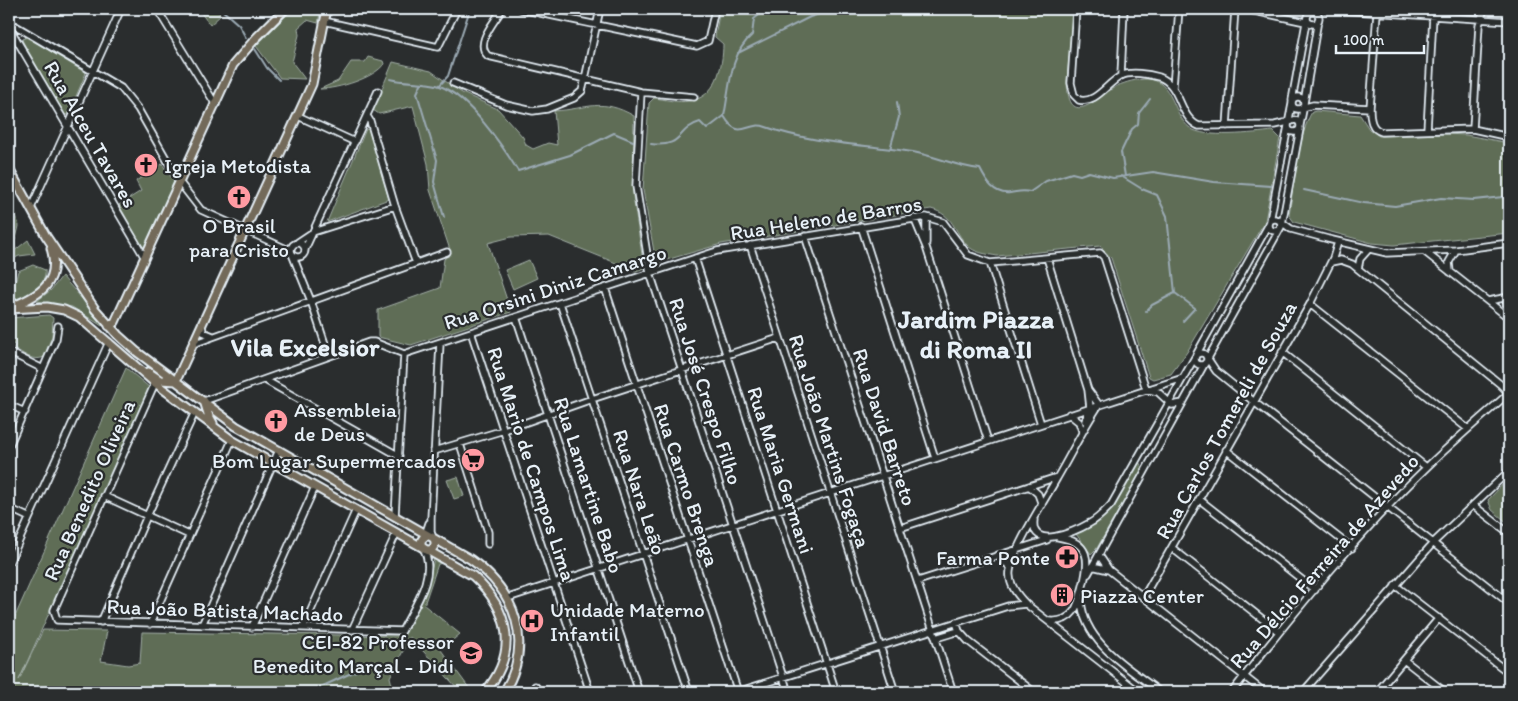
<svg xmlns="http://www.w3.org/2000/svg" width="1518" height="701" viewBox="0 0 1518 701" font-family="Itim,sans-serif">
	<rect width="100%" height="100%" fill="#2a2d2e"/>
	<filter id="ink" filterUnits="userSpaceOnUse"><feTurbulence type="fractalNoise" baseFrequency=".02" numOctaves="2"/><feDisplacementMap in="SourceGraphic" scale="10" xChannelSelector="R" yChannelSelector="G"/><feConvolveMatrix kernelMatrix="1 2 1 2 8 2 1 2 1" color-interpolation-filters="sRGB"/></filter>
	<g filter="url(#ink)">
		<path fill="#5e6d56" stroke="#a3afa7" d="M 198,9 L 215,9 L 221,15 L 210,25 Z
			M 293,9 L 321,9 L 318,23 L 307,20 L 298,28 L 299,35 L 292,62 L 305,79 L 280,78 L 256,46 Z
			M 720,9 L 1073,9 L 1067,81 C 1068,132 1098,96 1117,86 C 1126,82 1137,79 1147,79 C 1174,80 1172,115 1190,128 C 1204,139 1255,133 1273,131 L 1280,138 L 1265,221 L 1187,352 L 1171,374 L 1153,379 L 1149,377 L 1111,258 L 1100,246 L 997,256 C 987,254 974,253 967,245 C 953,230 954,215 931,209 L 721,244 L 656,263 L 643,190 L 649,103 L 654,98 C 664,99 678,103 689,101 C 716,98 723,67 723,44 L 715,37 Z
			M 27,37 L 86,73 L 68,115 L 65,115 L 23,42 L 22,39 Z
			M 368,57 L 383,61 L 384,64 C 374,78 338,89 320,89 L 338,81 L 351,62 L 365,62 Z
			M 393,62 L 431,71 L 462,93 L 498,109 L 523,137 L 526,145 L 533,149 L 548,143 L 557,145 L 554,111 C 588,109 601,97 634,116 L 633,196 L 644,268 L 636,271 L 549,236 L 511,237 L 488,243 L 511,312 L 411,345 L 378,337 L 378,310 L 440,288 L 444,259 L 451,253 L 430,190 L 428,164 L 413,106 L 379,114 L 373,110 Z
			M 1316,111 L 1360,115 L 1369,129 L 1379,136 L 1445,134 L 1466,135 L 1509,143 L 1509,233 L 1394,245 L 1372,243 L 1294,222 L 1289,215 C 1293,190 1299,132 1312,112 Z
			M 366,129 L 369,130 L 389,199 L 327,222 Z
			M 162,164 L 174,181 L 174,187 L 148,244 L 143,248 L 119,205 L 141,191 L 136,181 Z
			M 9,189 L 19,226 L 16,239 L 9,244 Z
			M 28,240 L 35,254 L 19,256 L 9,261 L 9,255 Z
			M 529,260 L 537,278 L 513,289 L 505,270 Z
			M 33,265 L 45,270 C 48,287 22,298 9,301 L 9,288 L 15,283 L 18,271 Z
			M 62,276 L 104,324 L 102,326 L 72,307 L 37,301 L 51,290 Z
			M 49,315 L 53,318 L 52,336 L 44,357 C 33,362 24,354 14,348 L 15,345 L 9,342 L 9,318 Z
			M 126,368 L 150,388 L 19,680 L 43,630 L 107,631 L 101,661 L 128,665 L 140,663 L 142,632 L 403,636 L 429,581 L 434,558 L 444,563 L 438,564 L 424,605 L 460,634 L 441,650 L 472,692 L 461,692 L 410,637 L 390,677 L 392,685 L 386,692 L 9,692 L 9,630 Z
			M 1139,462 L 1143,468 L 1097,548 L 1091,554 L 1076,534 C 1115,513 1118,499 1139,462 Z
			M 458,477 L 464,496 L 454,499 L 447,480 Z
			M 1509,478 L 1509,524 L 1492,510 L 1488,500 Z"/>
		<g fill="none" stroke-linecap="round" stroke-linejoin="round">
			<path stroke="#9baab4" stroke-width="2" d="M 221,9 L 239,25 L 246,38
				M 255,49 L 267,68 L 279,80
				M 738,53 L 810,17 L 835,9
				M 390,79 C 406,83 425,81 440,86 C 469,97 502,145 518,171 L 570,155 L 614,133 L 633,141
				M 421,84 L 417,93 L 437,160 L 434,182 L 444,217
				M 439,86 L 448,76 L 470,9
				M 724,116 C 730,88 729,55 752,35 L 754,19 L 759,15 L 760,9
				M 651,144 C 684,148 676,129 700,122 L 707,129 L 724,116 C 740,143 747,120 766,127 C 814,144 864,144 913,152 C 936,156 957,167 980,169 C 986,181 994,195 1010,193 C 1018,192 1021,190 1030,192 L 1046,181 L 1072,173 L 1080,175 L 1089,172 L 1113,178 L 1153,172 L 1214,182 L 1271,186
				M 890,149 L 899,117 L 897,102
				M 1121,176 L 1142,189 L 1157,195 L 1167,216 L 1175,293 L 1152,305 L 1146,311
				M 1125,176 L 1121,152 L 1132,129 L 1138,124 L 1139,113 L 1150,99
				M 1304,190 L 1364,203 L 1395,206 L 1441,198 L 1474,200 L 1503,197 L 1509,199
				M 1175,293 L 1195,308 L 1183,321
				M 310,692 L 375,662"/>
			<g stroke="#e8f1f8" stroke-width="9">
				<path id="minor" d="M 157,9 L 216,105
					M 502,9 C 495,22 474,43 488,56 L 641,92 L 694,97
					M 521,9 L 697,46 L 708,41 L 715,9
					M 1076,9 L 1071,83 L 1074,95 L 1079,100 C 1096,104 1107,83 1121,76 C 1130,71 1149,74 1159,77 C 1182,85 1178,117 1199,126 L 1275,125 L 1292,121
					M 1245,9 L 1310,23
					M 1325,9 L 1509,21
					M1307 18a6 6 0 1 1 12 0a6 6 0 1 1-12 0Z
					M 1377,13 L 1370,108 C 1370,119 1371,129 1382,132 L 1473,129 L 1509,137
					M 324,21 L 438,47 L 457,9
					M 9,22 L 121,88 L 138,109 L 180,183 L 201,210 L 291,251
					M 9,27 L 145,258
					M 1121,75 L 1124,9
					M 453,83 L 506,105 L 533,111 L 547,109 L 574,98 L 582,91 L 585,79 L 600,9
					M 1173,87 L 1179,9
					M 641,92 L 636,186 L 650,273 L 788,692
					M1292 103a6 6 0 1 1 12 0a6 6 0 1 1-12 0Z
					M 1292,100 L 1307,17
					M 1304,103 L 1318,20
					M 1302,108 L 1313,105 L 1370,108
					M 298,116 L 355,142
					M 367,116 L 370,121 L 395,206 L 416,263
					M1288 126a6 6 0 1 1 12 0a6 6 0 1 1-12 0Z
					M 1288,124 L 1292,104
					M 1300,125 L 1304,105
					M 1227,126 L 1235,9
					M 1473,129 L 1479,25 L 1484,9
					M 1427,130 L 1433,16
					M 31,208 L 121,9
					M 926,217 L 926,243
					M 914,218 L 926,247 L 988,441
					M1269 225a6 6 0 1 1 12 0a6 6 0 1 1-12 0Z
					M 1270,221 L 1288,126
					M 1280,221 L 1291,229 L 1328,239 L 1387,253 L 1456,250 L 1509,243
					M 1282,224 L 1300,129
					M 861,226 L 935,458
					M 805,236 L 953,692
					M 298,242 L 313,232 L 395,206
					M291 250a7 7 0 1 1 14 0a7 7 0 1 1-14 0Z
					M 750,245 L 895,692
					M 305,249 L 378,91
					M 1425,252 L 1509,318
					M 292,254 L 311,301 L 329,356
					M 695,258 L 836,692
					M 1047,258 L 1088,390 L 1090,408 L 1085,421
					M 1331,262 L 1341,260 L 1352,264 L 1500,384 L 1509,393
					M 990,263 L 1041,424
					M 1358,269 L 1360,259 L 1368,250
					M 1450,272 L 1449,262 L 1456,250
					M 605,288 L 738,692
					M 1488,301 L 1509,297
					M 560,303 L 689,692
					M 1310,304 L 1468,429
					M 516,317 L 639,692
					M 1508,317 L 1509,304
					M 202,325 L 203,332 L 213,336
					M 471,332 L 590,692
					M 193,344 L 447,252
					M 9,352 L 43,369
					M 1282,352 L 1426,467
					M1195 359a6 6 0 1 1 12 0a6 6 0 1 1-12 0Z
					M 404,354 L 717,251 L 926,217 L 943,222 L 968,255 L 990,263 L 1100,253 L 1104,257 L 1146,389
					M 1196,355 L 1269,224
					M 1206,356 L 1216,371 L 1253,401 L 1509,603
					M 1207,360 L 1281,227
					M 265,380 L 399,456
					M 155,383 L 54,610 L 57,620 L 402,631 C 414,607 438,574 423,548
					M 1146,389 L 1158,392 L 1172,405 L 1183,403
					M 1088,390 L 1099,405 C 1083,429 1071,454 1057,478 C 1045,500 1013,548 1010,571 C 1008,584 1017,595 1026,604 L 1139,692
					M 204,401 L 369,342 L 374,342 L 404,354 L 395,516
					M 9,405 L 25,412
					M 1069,414 L 1079,422 L 1082,431
					M 460,444 L 488,532 L 488,544
					M 9,446 L 56,339 L 58,326
					M 1226,450 L 1352,548
					M 434,451 L 504,430 L 592,399 L 779,338
					M 1029,486 L 1038,494 L 1042,505
					M 104,496 L 189,535
					M 1200,500 L 1315,590
					M 1473,505 L 1509,533
					M 9,508 L 28,517
					M 1034,520 C 1030,552 1076,531 1090,523 C 1098,519 1104,512 1111,505 L 1195,357
					M 900,528 L 1057,477
					M 424,538 L 429,523
					M 433,538 L 431,532 L 431,518 L 440,343
					M 1172,548 L 1279,632
					M 998,555 L 1010,567
					M 1099,555 L 1109,570 L 1264,692
					M 9,563 L 109,342
					M 1092,566 L 1109,570
					M 1088,574 L 1205,363
					M 918,581 L 1047,540
					M 1395,585 L 1509,673
					M 1144,596 L 1310,304 L 1333,258 L 1338,242
					M 508,598 L 1183,378
					M 1081,601 C 1085,644 1129,668 1160,692
					M 1049,621 C 1074,623 1078,606 1083,586 C 1090,560 1090,542 1058,537
					M 101,622 L 147,516 L 195,412
					M 956,622 L 959,631 L 968,641 L 1034,692
					M 150,624 L 232,440
					M 202,625 L 279,450
					M 252,627 L 315,487
					M 303,628 L 356,510
					M 352,630 L 396,534
					M 936,638 L 959,631
					M 1404,660 L 1445,692
					M 535,686 L 540,692
					M 737,692 L 1008,606 L 1026,604
					M 1232,692 C 1291,616 1358,533 1428,466 C 1454,441 1482,417 1509,393
					M 1303,692 L 1434,542 L 1509,471
					M 1377,692 L 1439,618"/>
			</g>
			<g stroke="#e8f1f8" stroke-width="11">
				<path id="major" d="M 9,169 L 46,236 L 95,309 L 118,335 L 137,352 L 236,426 L 470,559 C 516,591 534,643 504,692
					M 11,307 C 41,295 61,282 51,248
					M 9,309 L 47,307 L 64,310 L 79,317 L 155,383 L 232,440 L 473,576 C 510,610 519,652 485,692
					M 109,326 L 115,322 L 233,65 L 256,38 L 285,9
					M 148,372 L 160,380 L 176,381
					M 176,381 L 312,84 L 327,9
					M 204,401 L 208,414 L 213,423
					M421 543a7 7 0 1 1 14 0a7 7 0 1 1-14 0Z"/>
			</g>
			<use href="#minor" stroke="#2a2d2e" stroke-width="5.5"/>
			<use href="#major" stroke="#736b5a" stroke-width="7"/>
		</g>
	</g>
	<defs>
		<g id="church-disc" transform="scale(1.25)"><circle r="9.5" fill="#ff9aa2" stroke="#2a2d2e"/><path d="M-1.2-6h2.4v3.5h3.3v2.4h-3.3V6h-2.4V-.1h-3.3v-2.4h3.3Z" fill="#111"/></g>
		<g id="supermarket-disc" transform="scale(1.25)"><circle r="9.5" fill="#ff9aa2" stroke="#2a2d2e"/><path d="M-6-5.5h2.5l.6 2H6L4.5 2H-2.5L-4.4-4H-6ZM-1.5 3.2a1.3 1.3 0 1 0 .1 0ZM3 3.2a1.3 1.3 0 1 0 .1 0Z" fill="#111"/></g>
		<g id="pharmacy-disc" transform="scale(1.25)"><circle r="9.5" fill="#ff9aa2" stroke="#2a2d2e"/><path d="M-2-6h4v4h4v4h-4v4h-4v-4h-4v-4h4Z" fill="#111"/></g>
		<g id="building-disc" transform="scale(1.25)"><circle r="9.5" fill="#ff9aa2" stroke="#2a2d2e"/><path d="M-4-6H4V6H1V3H-1V6H-4ZM-2.5-4.3h1.7v1.8h-1.7ZM.8-4.3h1.7v1.8H.8ZM-2.5-1h1.7V.8h-1.7ZM.8-1h1.7V.8H.8Z" fill="#111"/></g>
		<g id="hospital-disc" transform="scale(1.25)"><circle r="9.5" fill="#ff9aa2" stroke="#2a2d2e"/><path d="M-5-5h3v3.5h4V-5h3V5h-3V1.5h-4V5h-3Z" fill="#111"/></g>
		<g id="school-disc" transform="scale(1.25)"><circle r="9.5" fill="#ff9aa2" stroke="#2a2d2e"/><path d="M0-5L7-2L0 1L-7-2ZM-4 1L0 2.5L4 1V4Q0 6-4 4Z" fill="#111"/></g>
	</defs>
	<g fill-rule="evenodd">
		<use href="#church-disc" x="146" y="165"/>
		<use href="#church-disc" x="239" y="197"/>
		<use href="#church-disc" x="276" y="421"/>
		<use href="#supermarket-disc" x="473" y="460"/>
		<use href="#pharmacy-disc" x="1067" y="557"/>
		<use href="#building-disc" x="1062" y="595"/>
		<use href="#hospital-disc" x="532" y="621"/>
		<use href="#school-disc" x="471" y="653"/>
	</g>
	<g text-anchor="middle" dominant-baseline="central" stroke-width="4.5" stroke-linejoin="round" paint-order="stroke">
		<g font-size="21" fill="#e8f1f8" stroke="#2a2d2e">
			<text transform="translate(91 134) rotate(60)">Rua Alceu Tavares</text>
			<text transform="translate(826 218) rotate(-9)">Rua Heleno de Barros</text>
			<text transform="translate(555 287) rotate(-18)">Rua Orsini Diniz Camargo</text>
			<text transform="translate(706 391) rotate(72)">Rua José Crespo Filho</text>
			<text transform="translate(1226 420) rotate(-61)">Rua Carlos Tomereli de Souza</text>
			<text transform="translate(885 427) rotate(72)">Rua David Barreto</text>
			<text transform="translate(830 441) rotate(72)">Rua João Martins Fogaça</text>
			<text transform="translate(532 464) rotate(72)">Rua Mario de Campos Lima</text>
			<text transform="translate(781 470) rotate(72)">Rua Maria Germani</text>
			<text transform="translate(589 485) rotate(72)">Rua Lamartine Babo</text>
			<text transform="translate(687 485) rotate(72)">Rua Carmo Brenga</text>
			<text transform="translate(89 490) rotate(-66)">Rua Benedito Oliveira</text>
			<text transform="translate(640 492) rotate(72)">Rua Nara Leão</text>
			<text transform="translate(1324 561) rotate(-49)">Rua Délcio Ferreira de Azevedo</text>
			<text transform="translate(225 610) rotate(2)">Rua João Batista Machado</text>
		</g>
		<g font-size="21" fill="#e8f1f8" stroke="#2a2d2e" text-anchor="start">
			<text x="164" y="165">Igreja Metodista</text>
			<text x="239" y="225" text-anchor="middle">O Brasil<tspan x="239" dy="24">para Cristo</tspan></text>
			<text x="294" y="409">Assembleia<tspan x="294" dy="24">de Deus</tspan></text>
			<text x="456" y="460" text-anchor="end">Bom Lugar Supermercados</text>
			<text x="1050" y="557" text-anchor="end">Farma Ponte</text>
			<text x="1080" y="595">Piazza Center</text>
			<text x="550" y="609">Unidade Materno<tspan x="550" dy="24">Infantil</tspan></text>
			<text x="454" y="641" text-anchor="end">CEI-82 Professor<tspan x="454" dy="24">Benedito Marçal - Didi</tspan></text>
		</g>
		<g font-size="26" font-weight="bold" fill="#e8f1f8" stroke="#2a2d2e">
			<text x="976" y="319">Jardim Piazza<tspan x="976" dy="30">di Roma II</tspan></text>
			<text x="305" y="347">Vila Excelsior</text>
		</g>
	</g>
	<rect width="1518" height="701" fill="none" stroke="#2a2d2e" stroke-width="30"/>
	<rect x="15" y="15" width="1488" height="671" fill="none" stroke="#e8f1f8" stroke-width="2" filter="url(#ink)"/>
	<path d="M1336 45v8h88v-8" fill="none" stroke="#e8f1f8" stroke-width="2.5"/>
	<text x="1343" y="45" font-size="15" fill="#e8f1f8" stroke="#2a2d2e" stroke-width="4" paint-order="stroke">100 m</text>
</svg>
